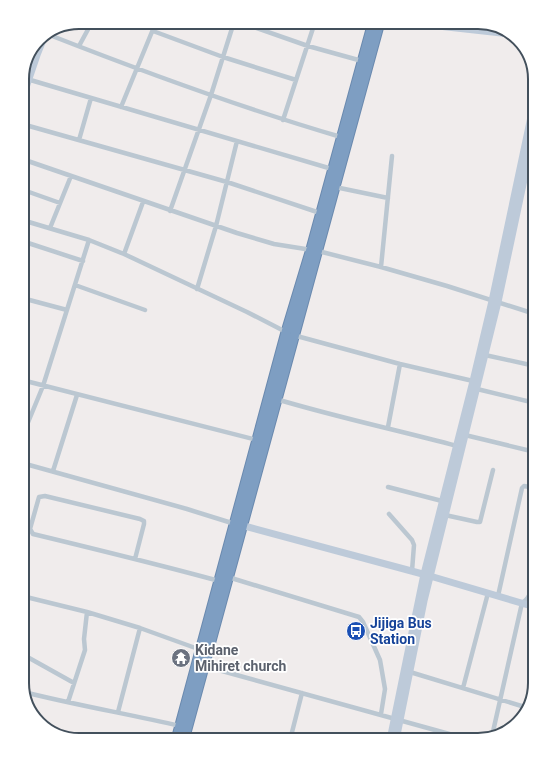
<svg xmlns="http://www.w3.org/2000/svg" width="557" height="762" viewBox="0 0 557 762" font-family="Roboto,sans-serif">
	<rect width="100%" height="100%" fill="#f0ecec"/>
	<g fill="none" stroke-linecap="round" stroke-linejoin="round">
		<g stroke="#6a89ae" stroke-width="11">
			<path id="highway" d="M 176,740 L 286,332 L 311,249 L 373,22
				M 184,740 C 248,500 314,261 380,22"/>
		</g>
		<path stroke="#bbc7d1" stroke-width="4.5" d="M 239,22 L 308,46 L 362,61
			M 153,31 L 223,57 L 296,80
			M 47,34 C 144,72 241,108 341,137
			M 79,46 L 92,22
			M 27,79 L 332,169
			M 121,107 L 156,22
			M 283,120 L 315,22
			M 22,124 L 227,182 L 320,213
			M 79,140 L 91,98
			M 22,159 L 237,233 L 274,244 L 318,251 L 381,267 L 447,286 L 535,314
			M 335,187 L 388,198
			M 29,192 L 60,203
			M 170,211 L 211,95 L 234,22
			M 22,220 L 89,240 L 124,254 L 247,312 L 286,332
			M 50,228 L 71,176
			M 22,241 L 83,261
			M 124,254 L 143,202
			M 381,267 L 392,156
			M 75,285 L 145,310
			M 197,289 L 216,226 L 237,141
			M 22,298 L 67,310
			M 293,335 L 400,364 L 473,381
			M 485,355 L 535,366
			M 22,380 L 257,440
			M 477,389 L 535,403
			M 276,399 C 336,417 397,430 457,446
			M 388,427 L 400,364
			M 465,435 L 535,452
			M 22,437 L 43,386 L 89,240
			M 22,463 L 187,509 L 235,524
			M 53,471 L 77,395
			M 388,487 L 442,501
			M 389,514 L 412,540 L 414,545 L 412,571
			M 445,515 L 477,522 L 480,522 L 493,470
			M 135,559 L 144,524 L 144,521 L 140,519 L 45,496 L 39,497 L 30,529 L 33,534 C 95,549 157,564 219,581
			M 228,577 L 359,617 L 363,622 L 380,660 L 385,689 L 381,714
			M 22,596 L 87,612 L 140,628 L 201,650
			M 498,596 L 522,488 L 524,486 L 535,488
			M 22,654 L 74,683
			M 204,666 L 471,740
			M 410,672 L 528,708
			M 463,688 L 488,593
			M 24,692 C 75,705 128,714 180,726
			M 68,702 L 85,650 L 84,639 L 87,612
			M 118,712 L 140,628
			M 492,736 L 522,603 C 532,597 533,584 535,573
			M 290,740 L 302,693"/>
		<path stroke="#bdcad9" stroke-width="7" d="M 402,22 L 511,34
			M 22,82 L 27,68
			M 22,99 L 37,55 L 45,35
			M 237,524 L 430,576 L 535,607
			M 390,740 L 424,574 L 473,381 L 492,301 L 535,98
			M 396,740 L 424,601 L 498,302 L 535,128"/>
		<use href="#highway" stroke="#7e9ec2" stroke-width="9"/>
	</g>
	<defs>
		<g id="bus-disc" transform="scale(1)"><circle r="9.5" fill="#1a4fb4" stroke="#fff"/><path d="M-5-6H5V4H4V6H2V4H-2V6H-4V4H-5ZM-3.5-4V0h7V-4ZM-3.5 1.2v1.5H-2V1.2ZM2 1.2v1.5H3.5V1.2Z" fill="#fff"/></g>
		<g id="temple-disc" transform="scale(1)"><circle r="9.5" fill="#6b7280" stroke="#fff"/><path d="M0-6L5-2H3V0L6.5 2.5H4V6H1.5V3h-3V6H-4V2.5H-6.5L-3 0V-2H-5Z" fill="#fff"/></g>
	</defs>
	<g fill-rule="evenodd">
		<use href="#bus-disc" x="356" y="631"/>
		<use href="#temple-disc" x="181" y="658"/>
	</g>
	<g text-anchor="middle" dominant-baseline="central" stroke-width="3.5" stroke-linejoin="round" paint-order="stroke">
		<g font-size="14" font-weight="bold" fill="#164399" stroke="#fff" text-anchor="start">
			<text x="370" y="623">Jijiga Bus<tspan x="370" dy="16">Station</tspan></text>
		</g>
		<g font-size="14" font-weight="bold" fill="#5b616d" stroke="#fff" text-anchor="start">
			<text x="195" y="650">Kidane<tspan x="195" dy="16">Mihiret church</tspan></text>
		</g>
	</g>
	<path d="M0 0H557V762H0ZM79 29H478A50 50 0 0 1 528 79V683A50 50 0 0 1 478 733H79A50 50 0 0 1 29 683V79A50 50 0 0 1 79 29Z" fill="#fff" fill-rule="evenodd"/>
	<path fill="none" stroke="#43505c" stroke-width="2" d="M79 29H478A50 50 0 0 1 528 79V683A50 50 0 0 1 478 733H79A50 50 0 0 1 29 683V79A50 50 0 0 1 79 29Z"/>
</svg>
